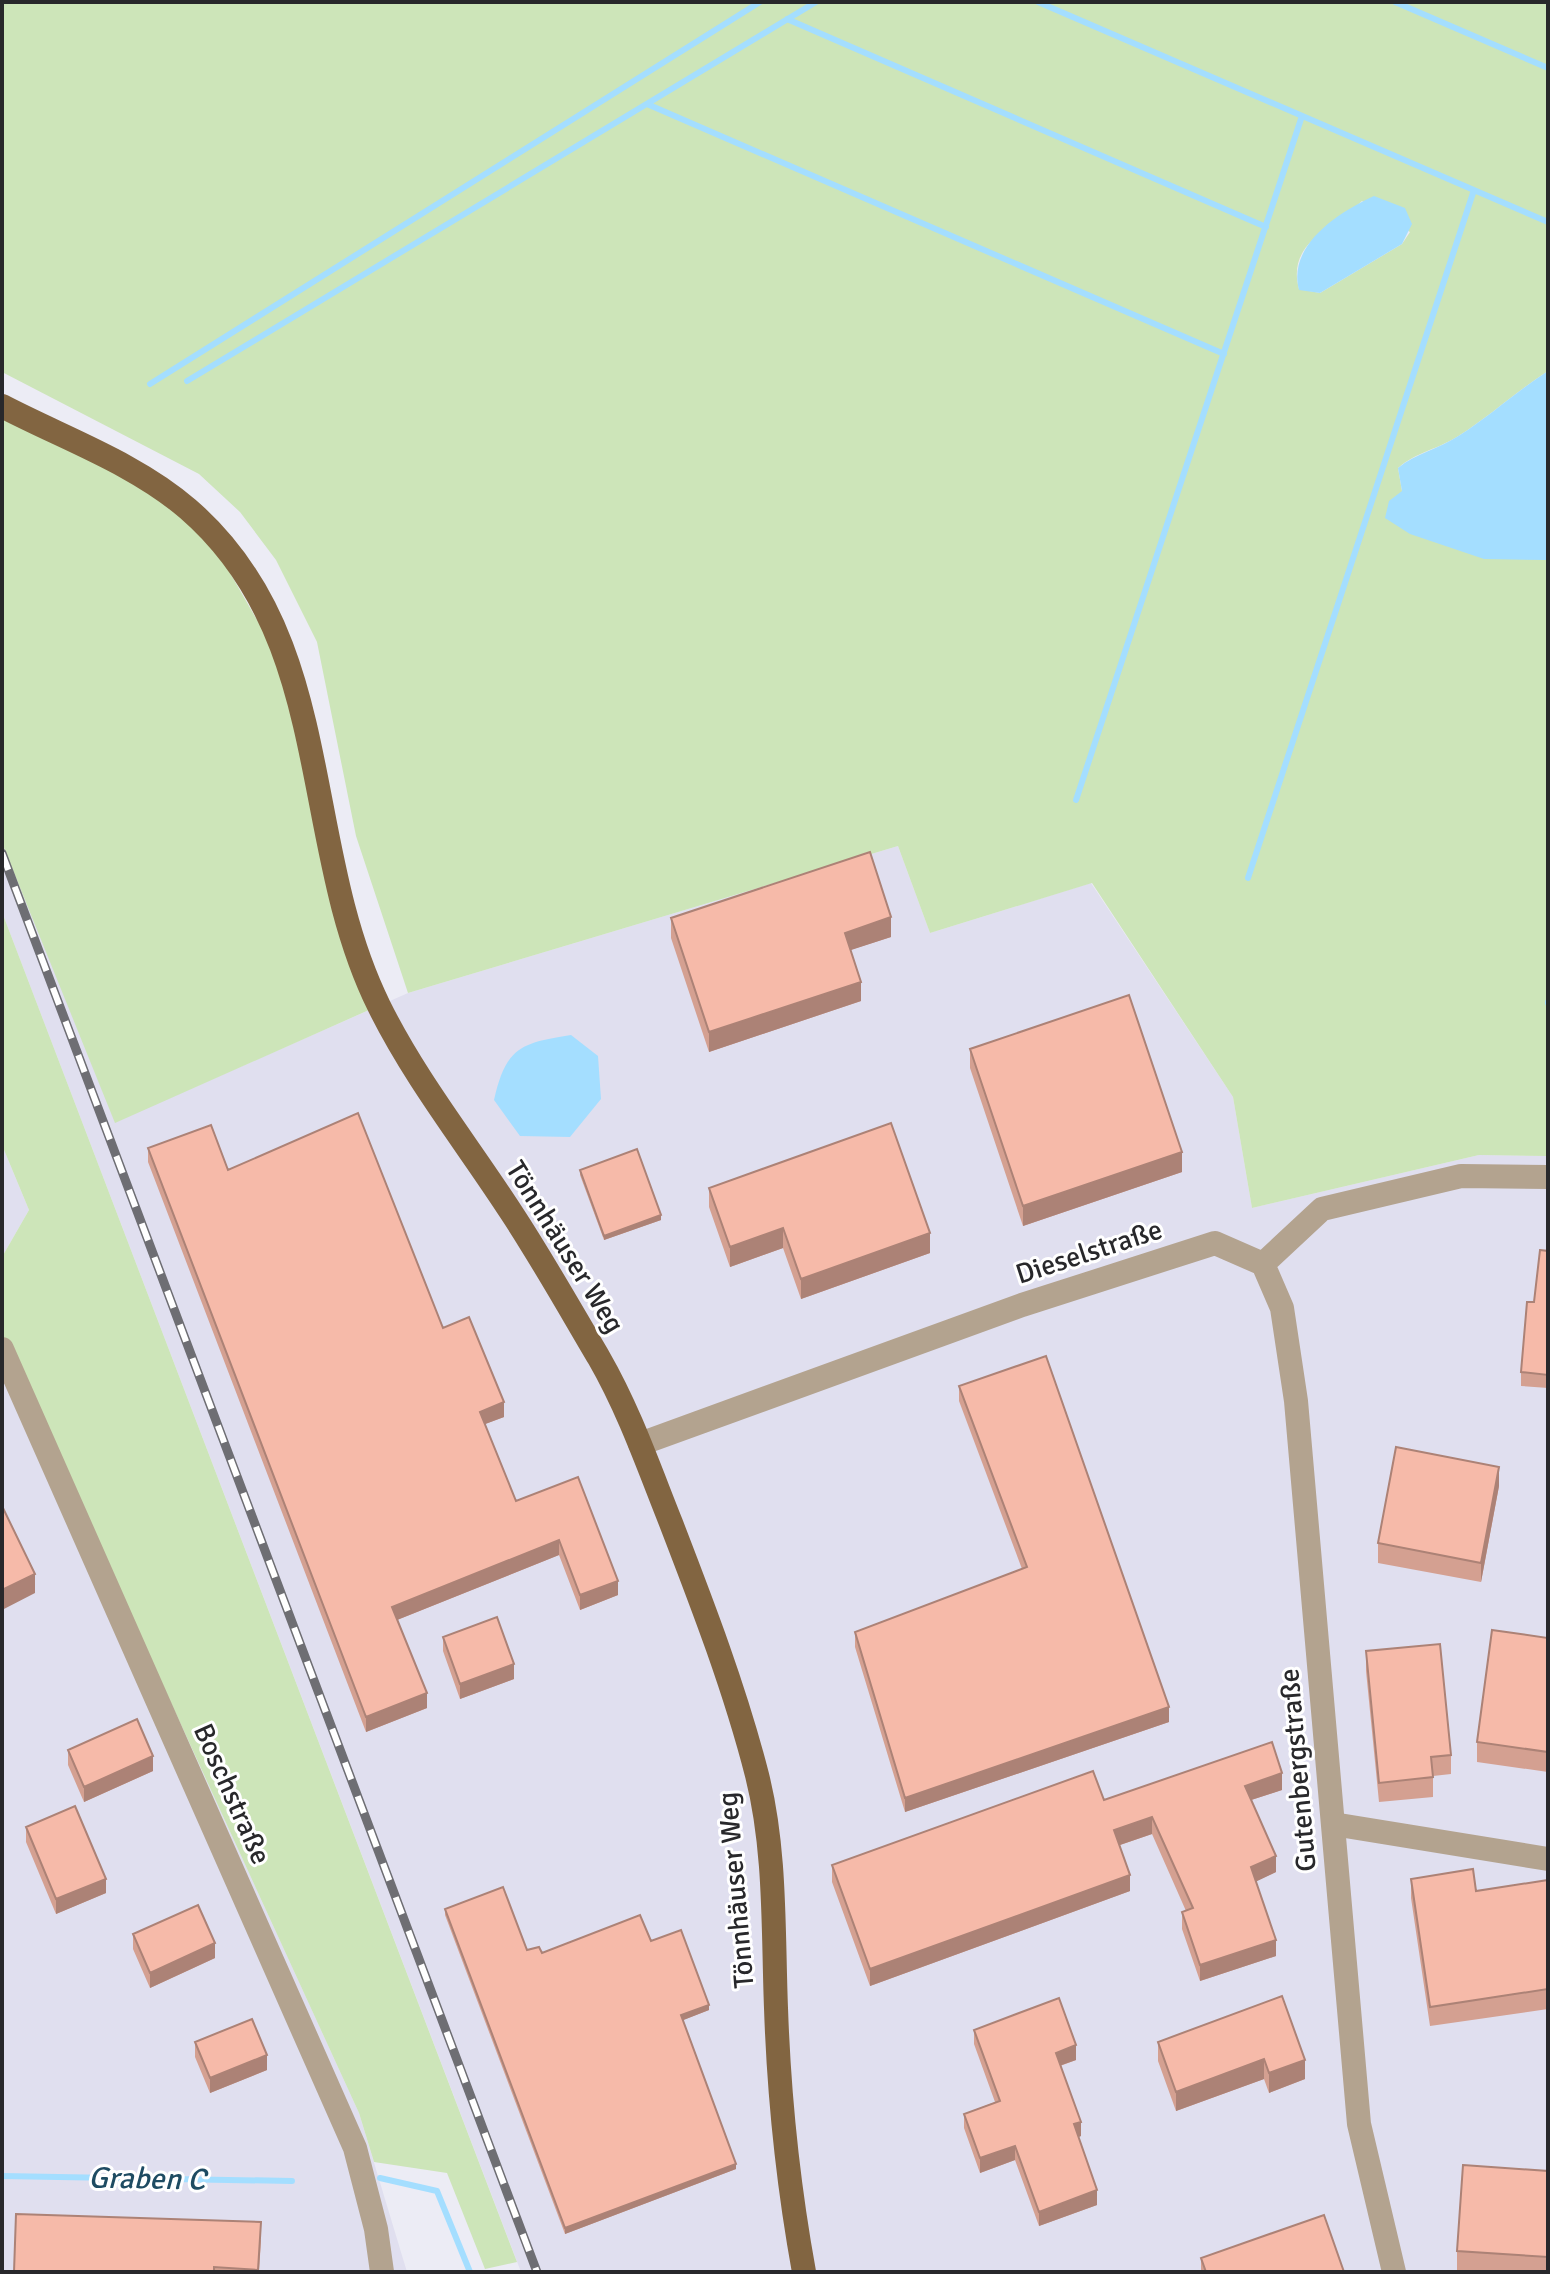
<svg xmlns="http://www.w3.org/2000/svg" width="1550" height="2274" viewBox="0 0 1550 2274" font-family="Signika,sans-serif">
	<rect width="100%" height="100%" fill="#ececf5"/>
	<path fill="#e0dfef" d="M 2,822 L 115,1122 L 408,993 L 898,846 L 930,933 L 1091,883 L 1233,1097 L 1252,1208 L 1479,1155 L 1548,1156 L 1548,2272 L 521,2272 L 2,912 Z
		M 2,1145 L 29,1210 L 2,1257 Z
		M 2,1334 L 359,2113 L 407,2272 L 2,2272 Z"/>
	<path fill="#cde5b9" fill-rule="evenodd" d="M 2,2 L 1548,2 L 1548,371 C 1517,391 1490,416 1460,435 C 1439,449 1416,452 1398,468 L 1402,491 L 1539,559 L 1548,560 L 1548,1156 L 1479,1155 L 1252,1208 L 1233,1097 L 1092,883 L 930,933 L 898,846 L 408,993 L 356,836 L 317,642 L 276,560 L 240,512 L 199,474 L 2,372 ZM 1362,201 L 1410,232 L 1402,244 L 1320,293 L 1299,289 C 1286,242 1334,228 1362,201 Z
		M 2,417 L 141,486 L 178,513 L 218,552 L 273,648 L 369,1010 L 115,1123 L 2,843 Z
		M 2,912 L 517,2262 L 485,2269 L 447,2173 L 374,2162 L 359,2113 L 2,1334 L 2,1257 L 29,1210 L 2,1145 Z"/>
	<path fill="#a4deff" d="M 1374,196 L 1405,208 L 1412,224 L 1402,244 L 1320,293 L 1299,290 C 1287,245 1339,212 1374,196 Z
		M 1548,371 L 1548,560 L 1484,559 L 1410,534 L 1385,518 L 1389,501 L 1402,491 L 1398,468 C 1416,453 1439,449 1460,435 C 1490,416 1517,391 1548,371 Z
		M 571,1035 L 598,1056 L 601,1099 L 570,1137 L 520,1136 L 494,1100 C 506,1047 521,1043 571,1035 Z"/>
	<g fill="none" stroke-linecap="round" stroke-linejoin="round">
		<path stroke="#a4deff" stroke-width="6" d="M 1038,2 L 1548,222
			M 1395,2 L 1548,68
			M 787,19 L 1266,227
			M 647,104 L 1224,354
			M 187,381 L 816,2
			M 150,384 L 760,2
			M 1076,800 L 1302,116
			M 1248,878 L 1474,190
			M 1548,1003 L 1548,1002
			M 2,2176 L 292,2181
			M 380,2178 L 437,2191 L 470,2272"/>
		<path stroke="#b3a38f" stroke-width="24" d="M 1263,1264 L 1282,1308 L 1296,1401 L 1359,2124 L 1394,2272
			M 2,1349 L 355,2148 L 376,2229 L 382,2272
			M 640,1444 L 1022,1305 L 1215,1243 L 1263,1264 L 1322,1209 L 1461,1176 L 1548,1177
			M 1333,1824 L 1548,1859"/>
		<path stroke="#826541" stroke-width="24" d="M 2,406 C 63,438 135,463 188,509 C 338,639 298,842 379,1006 C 415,1079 467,1144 511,1212 C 542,1259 570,1309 599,1358 C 629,1410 649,1468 671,1523 C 703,1606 735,1689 757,1775 C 776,1850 773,1931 776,2008 C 779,2097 788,2184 804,2272"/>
		<g stroke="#6e6e73" stroke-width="9">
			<path id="rail" d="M 2,853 L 537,2272"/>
		</g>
		<use href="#rail" stroke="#fff" stroke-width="6" stroke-dasharray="18" stroke-linecap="butt"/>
	</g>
	<path fill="#d4a091" d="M 671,918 L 891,937 L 850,950 L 861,1001 L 709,1052 L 671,938 Z
		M 970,1049 L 1182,1172 L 1023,1226 L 970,1068 Z
		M 148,1148 L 443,1328 L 504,1417 L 485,1424 L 516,1501 L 618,1595 L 580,1610 L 559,1555 L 397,1620 L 427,1708 L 366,1732 L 148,1162 Z
		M 580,1170 L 661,1220 L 604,1240 L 580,1175 Z
		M 709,1188 L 930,1253 L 801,1299 L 783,1248 L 730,1267 L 709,1207 Z
		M 1548,1251 L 1548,1388 L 1521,1386 L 1521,1372 L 1534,1302 Z
		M 959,1386 L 1169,1722 L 905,1812 L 855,1647 L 855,1632 L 1022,1569 L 959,1401 Z
		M 1499,1486 L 1481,1582 L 1378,1563 L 1378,1543 Z
		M 443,1637 L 514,1679 L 460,1699 L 443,1651 Z
		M 1548,1638 L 1548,1772 L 1477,1762 L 1477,1742 Z
		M 1366,1651 L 1451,1755 L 1451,1774 L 1433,1776 L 1433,1797 L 1379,1802 L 1366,1671 Z
		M 68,1750 L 153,1771 L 84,1802 L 68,1765 Z
		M 1282,1790 L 1251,1800 L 1276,1872 L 1256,1881 L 1276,1956 L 1200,1981 L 1182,1929 L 1182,1912 L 1186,1911 L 1152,1834 L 1120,1845 L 1130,1891 L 870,1986 L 832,1882 L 832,1865 L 1104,1800 Z
		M 26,1827 L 106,1893 L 56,1914 L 26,1842 Z
		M 1411,1879 L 1476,1891 L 1548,1880 L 1548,2009 L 1430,2026 L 1411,1898 Z
		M 445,1909 L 527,1950 L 542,1953 L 651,1941 L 709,2010 L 683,2020 L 736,2169 L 565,2234 L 445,1915 Z
		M 133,1934 L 215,1958 L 150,1988 L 133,1949 Z
		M 1282,1996 L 1305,2079 L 1269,2093 L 1264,2079 L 1176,2111 L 1158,2061 L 1158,2042 Z
		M 974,2030 L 1076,2060 L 1060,2066 L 1081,2136 L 1078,2137 L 1097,2205 L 1039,2226 L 1015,2160 L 980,2173 L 964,2128 L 964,2114 L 995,2102 L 974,2044 Z
		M 195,2042 L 267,2070 L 210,2093 L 195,2057 Z
		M 1548,2171 L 1548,2272 L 1483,2272 L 1457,2270 L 1457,2251 Z
		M 261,2240 L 259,2272 L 14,2272 Z
		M 1201,2258 L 1344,2272 L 1201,2272 Z"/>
	<path fill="#ac8276" d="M 891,917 L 891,937 L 845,952 L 845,933 Z
		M 861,982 L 861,1001 L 709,1052 L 709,1032 Z
		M 1182,1152 L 1182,1172 L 1023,1226 L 1023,1206 Z
		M 661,1215 L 661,1220 L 604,1240 L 604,1236 Z
		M 783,1228 L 783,1248 L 730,1267 L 730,1247 Z
		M 930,1233 L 930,1253 L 801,1299 L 801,1279 Z
		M 504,1402 L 504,1417 L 480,1426 L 480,1412 Z
		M 1499,1467 L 1499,1486 L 1481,1582 L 1481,1563 Z
		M 559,1540 L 559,1555 L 392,1622 L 392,1607 Z
		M 35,1574 L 35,1593 L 2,1610 L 2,1590 Z
		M 618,1581 L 618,1595 L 580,1610 L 580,1595 Z
		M 514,1664 L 514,1679 L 460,1699 L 460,1684 Z
		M 427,1693 L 427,1708 L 366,1732 L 366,1717 Z
		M 1169,1707 L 1169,1722 L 905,1812 L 905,1798 Z
		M 153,1756 L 153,1771 L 84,1802 L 84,1787 Z
		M 1282,1773 L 1282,1790 L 1245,1802 L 1245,1786 Z
		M 1152,1817 L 1152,1834 L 1114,1847 L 1114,1830 Z
		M 1276,1856 L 1276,1872 L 1251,1884 L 1251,1867 Z
		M 1130,1875 L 1130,1891 L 870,1986 L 870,1969 Z
		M 106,1879 L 106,1893 L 56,1914 L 56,1899 Z
		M 1276,1940 L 1276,1956 L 1200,1981 L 1200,1965 Z
		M 215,1943 L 215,1958 L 150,1988 L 150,1973 Z
		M 709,2005 L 709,2010 L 681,2021 L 681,2015 Z
		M 1076,2045 L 1076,2060 L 1056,2067 L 1056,2053 Z
		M 267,2055 L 267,2070 L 210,2093 L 210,2078 Z
		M 1264,2059 L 1264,2079 L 1176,2111 L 1176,2092 Z
		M 1305,2060 L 1305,2079 L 1269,2093 L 1269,2073 Z
		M 1081,2122 L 1081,2136 L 1074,2139 L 1074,2124 Z
		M 1015,2146 L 1015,2160 L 980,2173 L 980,2158 Z
		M 736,2164 L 736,2169 L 565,2234 L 565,2228 Z
		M 1097,2190 L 1097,2205 L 1039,2226 L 1039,2212 Z"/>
	<path fill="#f6baa9" stroke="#ac8276" stroke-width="2" d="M 870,852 L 891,917 L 845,933 L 861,982 L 709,1032 L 671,918 Z
		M 1129,995 L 1182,1152 L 1023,1206 L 970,1049 Z
		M 358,1113 L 443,1328 L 469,1317 L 504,1402 L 480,1412 L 516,1501 L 578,1477 L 618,1581 L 580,1595 L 559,1540 L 392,1607 L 427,1693 L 366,1717 L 148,1148 L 211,1125 L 228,1170 Z
		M 891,1123 L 930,1233 L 801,1279 L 783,1228 L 730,1247 L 709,1188 Z
		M 637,1149 L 661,1215 L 604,1236 L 580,1170 Z
		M 1540,1250 L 1548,1251 L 1548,1375 L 1521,1372 L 1527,1302 L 1534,1302 Z
		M 1046,1356 L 1169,1707 L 905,1798 L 855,1632 L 1027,1567 L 959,1386 Z
		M 1396,1447 L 1499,1467 L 1481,1563 L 1378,1543 Z
		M 2,1506 L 35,1574 L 2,1590 Z
		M 497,1617 L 514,1664 L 460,1684 L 443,1637 Z
		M 1492,1630 L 1548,1638 L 1548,1752 L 1477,1742 Z
		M 1440,1644 L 1451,1755 L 1431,1757 L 1433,1777 L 1379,1783 L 1366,1651 Z
		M 137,1719 L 153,1756 L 84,1787 L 68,1750 Z
		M 1272,1742 L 1282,1773 L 1245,1786 L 1276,1856 L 1251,1867 L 1276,1940 L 1200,1965 L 1182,1912 L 1193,1908 L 1152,1817 L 1114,1830 L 1130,1875 L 870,1969 L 832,1865 L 1093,1771 L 1104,1800 Z
		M 75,1806 L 106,1879 L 56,1899 L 26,1827 Z
		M 1473,1869 L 1476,1891 L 1548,1880 L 1548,1989 L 1430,2007 L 1411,1879 Z
		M 503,1887 L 527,1950 L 539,1947 L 542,1953 L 640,1915 L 651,1941 L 681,1930 L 709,2005 L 681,2015 L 736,2164 L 565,2228 L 445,1909 Z
		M 198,1905 L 215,1943 L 150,1973 L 133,1934 Z
		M 1282,1996 L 1305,2060 L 1269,2073 L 1264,2059 L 1176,2092 L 1158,2042 Z
		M 1059,1998 L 1076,2045 L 1056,2053 L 1081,2122 L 1074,2124 L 1097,2190 L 1039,2212 L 1015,2146 L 980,2158 L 964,2114 L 1000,2101 L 974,2030 Z
		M 252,2019 L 267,2055 L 210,2078 L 195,2042 Z
		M 1463,2165 L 1548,2171 L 1548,2257 L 1457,2251 Z
		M 16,2214 L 261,2222 L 258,2270 L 214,2267 L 214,2272 L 14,2272 Z
		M 1324,2215 L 1344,2272 L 1206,2272 L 1201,2258 Z"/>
	<g text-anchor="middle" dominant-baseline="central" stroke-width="6" stroke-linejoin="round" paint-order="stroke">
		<g font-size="28" fill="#28282b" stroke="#fff">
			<text transform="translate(565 1247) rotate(58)">Tönnhäuser Weg</text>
			<text transform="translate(1089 1252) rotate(-18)">Dieselstraße</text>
			<text transform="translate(1298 1770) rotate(-95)">Gutenbergstraße</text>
			<text transform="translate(232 1794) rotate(66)">Boschstraße</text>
			<text transform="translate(736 1890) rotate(-95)">Tönnhäuser Weg</text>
		</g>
		<g font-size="30" font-style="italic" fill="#1e4b62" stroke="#fff">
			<text transform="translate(147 2179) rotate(1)">Graben C</text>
		</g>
	</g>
	<rect width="1550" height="2274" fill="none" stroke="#28282b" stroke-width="8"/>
</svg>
